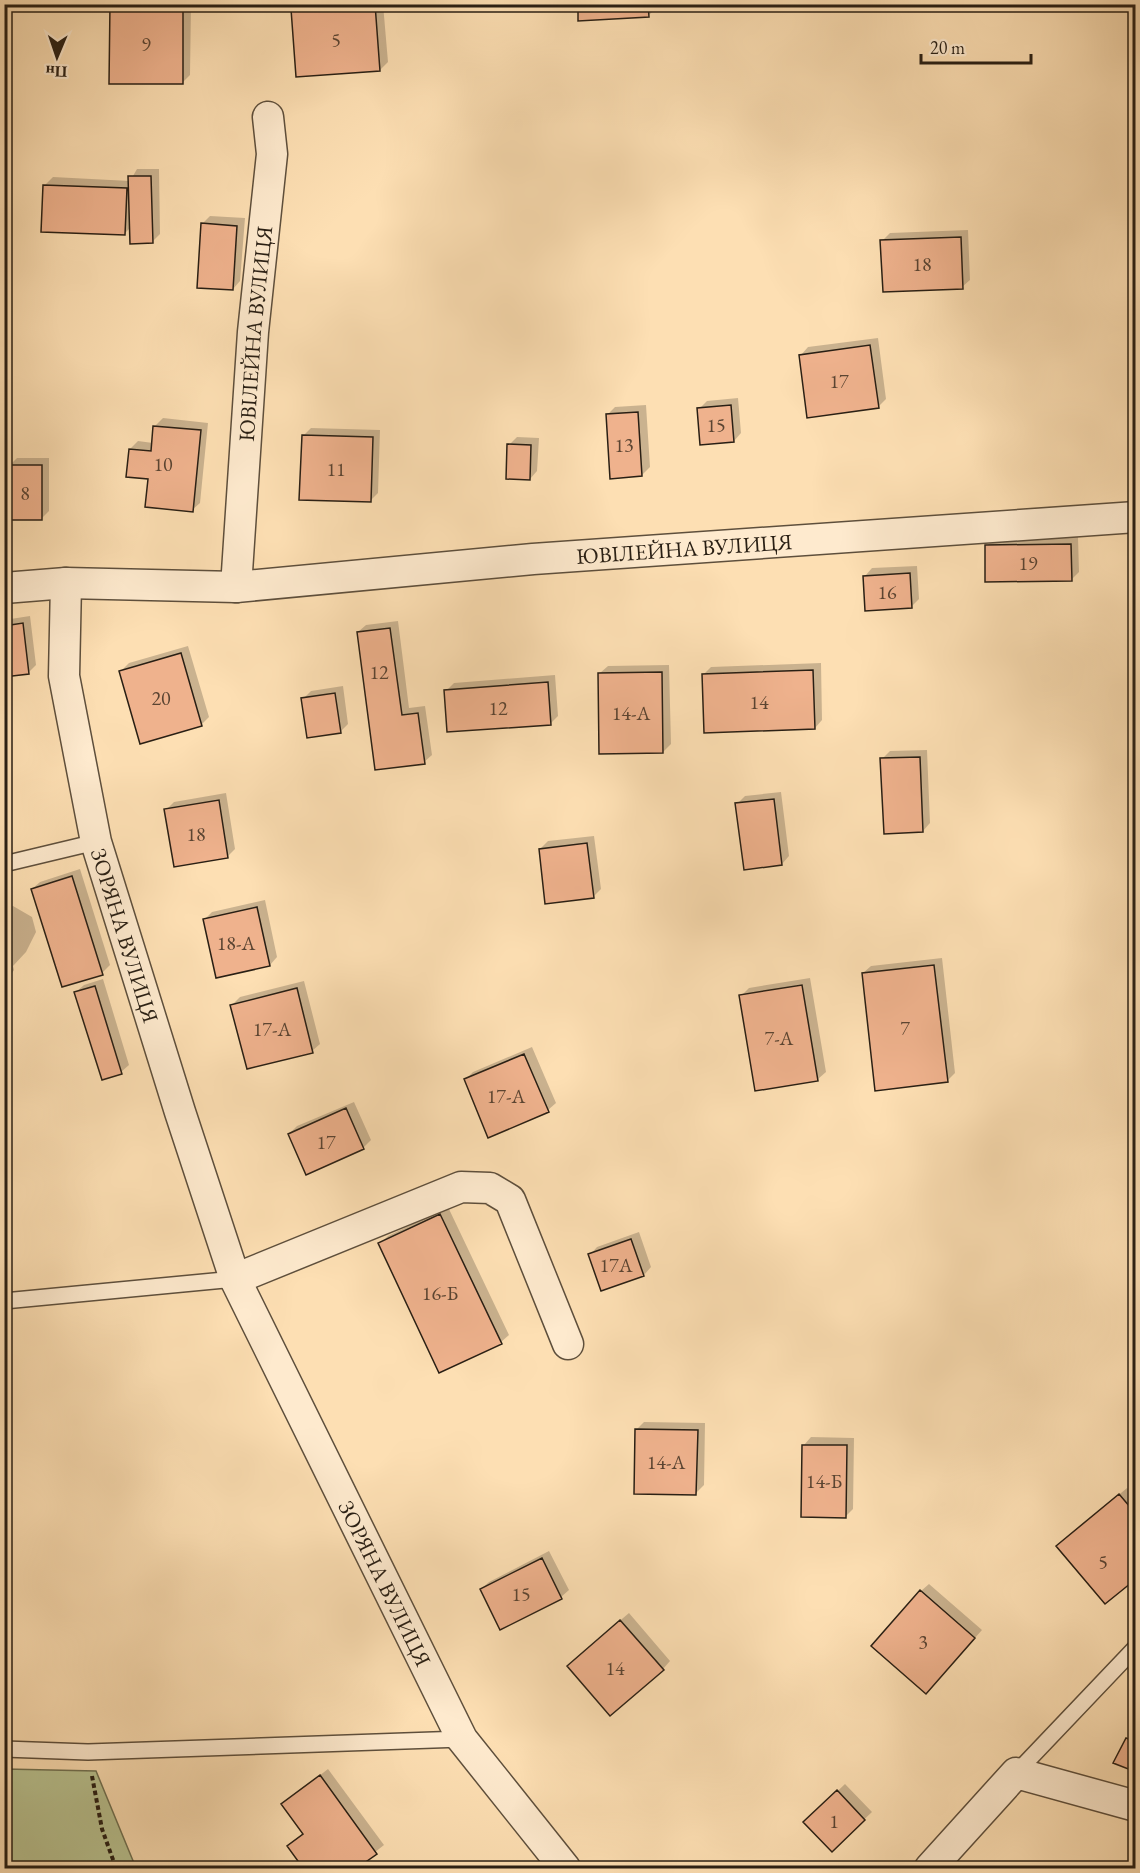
<svg xmlns="http://www.w3.org/2000/svg" width="1140" height="1873" viewBox="0 0 1140 1873" font-family="'EB Garamond',serif">
	<rect width="100%" height="100%" fill="#fddfb3"/>
	<filter id="stains"><feTurbulence type="fractalNoise" baseFrequency=".00333" numOctaves="4"/><feColorMatrix values="0 0 0 0 .2 0 0 0 0 .09 0 0 0 0 .02 0 0 0 .5 -.17"/></filter>
	<radialGradient id="worn" r=".72"><stop offset=".6" stop-color="#630" stop-opacity="0"/><stop offset="1" stop-color="#630" stop-opacity=".3"/></radialGradient>
	<path fill="#b9c391" stroke="#717152" stroke-width="1.5" d="M 5,1769 L 96,1771 L 136,1868 L 5,1868 Z"/>
	<path fill="#0003" d="M 111,4 L 191,4 L 190,75 L 182,83 Z
		M 297,4 L 383,4 L 388,62 L 380,70 L 292,9 Z
		M 579,4 L 656,4 L 656,8 L 648,16 Z
		M 137,169 L 159,169 L 160,234 L 152,242 L 131,227 L 124,234 L 45,185 L 53,177 L 130,181 Z
		M 210,216 L 245,218 L 240,281 L 233,289 L 202,224 Z
		M 968,230 L 970,280 L 962,287 L 882,241 L 890,233 Z
		M 878,338 L 886,399 L 878,407 L 801,355 L 808,347 Z
		M 738,398 L 741,433 L 734,441 L 699,409 L 707,401 Z
		M 646,405 L 650,467 L 642,475 L 608,414 L 615,407 Z
		M 163,418 L 208,423 L 200,503 L 192,510 L 150,478 L 130,449 L 138,441 L 153,443 L 155,426 Z
		M 311,428 L 380,430 L 378,493 L 370,501 L 303,436 Z
		M 517,437 L 539,438 L 537,471 L 530,479 L 509,445 Z
		M 17,458 L 49,458 L 49,511 L 41,519 L 9,466 Z
		M 1078,537 L 1079,572 L 1071,580 L 987,546 L 994,538 Z
		M 917,566 L 919,599 L 911,607 L 865,576 L 872,568 Z
		M 30,616 L 36,665 L 28,673 L 4,676 L 4,620 Z
		M 398,621 L 409,708 L 425,706 L 432,755 L 424,762 L 358,632 L 366,625 Z
		M 188,646 L 209,717 L 201,725 L 121,671 L 129,663 Z
		M 821,663 L 822,720 L 815,728 L 703,675 L 711,667 Z
		M 669,665 L 671,744 L 663,752 L 600,673 L 608,666 Z
		M 555,675 L 558,716 L 550,724 L 446,691 L 454,683 Z
		M 343,686 L 348,724 L 341,731 L 303,699 L 311,691 Z
		M 927,750 L 930,823 L 923,831 L 882,759 L 890,751 Z
		M 781,792 L 789,856 L 782,864 L 737,804 L 745,796 Z
		M 226,793 L 235,849 L 227,857 L 166,810 L 174,802 Z
		M 594,836 L 601,889 L 593,897 L 540,849 L 548,841 Z
		M 80,869 L 110,965 L 102,973 L 63,985 L 32,889 L 40,882 Z
		M 265,900 L 277,957 L 270,965 L 204,920 L 212,912 Z
		M 13,906 L 32,917 L 36,932 L 26,952 L 13,966 L 14,970 L 4,985 L 4,909 Z
		M 942,958 L 955,1073 L 947,1081 L 863,973 L 871,966 Z
		M 810,978 L 826,1072 L 818,1079 L 757,1090 L 741,996 L 749,988 Z
		M 103,979 L 129,1065 L 121,1072 L 76,992 L 84,985 Z
		M 304,981 L 320,1044 L 312,1051 L 232,1005 L 240,997 Z
		M 532,1047 L 556,1103 L 548,1110 L 465,1080 L 473,1072 Z
		M 354,1102 L 371,1140 L 363,1148 L 289,1134 L 297,1126 Z
		M 448,1207 L 509,1335 L 501,1342 L 380,1244 L 388,1236 Z
		M 639,1232 L 651,1267 L 644,1275 L 602,1289 L 590,1255 L 597,1247 Z
		M 644,1422 L 705,1423 L 704,1485 L 696,1493 L 636,1430 Z
		M 811,1437 L 854,1438 L 853,1509 L 845,1517 L 804,1445 Z
		M 1127,1488 L 1136,1497 L 1136,1577 L 1066,1539 Z
		M 549,1551 L 569,1590 L 561,1597 L 501,1628 L 481,1589 L 489,1582 Z
		M 929,1584 L 982,1630 L 934,1684 L 921,1591 Z
		M 629,1613 L 670,1661 L 663,1669 L 576,1658 Z
		M 1136,1730 L 1136,1740 L 1131,1738 L 1131,1741 L 1127,1738 Z
		M 328,1769 L 384,1845 L 355,1868 L 305,1868 L 289,1846 L 304,1832 L 283,1804 Z
		M 845,1784 L 872,1812 L 832,1850 L 805,1822 Z
		M 456,1863 L 460,1868 L 450,1868 Z"/>
	<path fill="#efb28d" stroke="#291f14" stroke-width="1.5" d="M 110,4 L 183,4 L 183,84 L 109,84 Z
		M 341,4 L 375,4 L 380,71 L 296,77 L 291,9 Z
		M 578,4 L 648,4 L 649,17 L 578,21 Z
		M 128,176 L 151,176 L 153,243 L 130,244 Z
		M 43,185 L 127,188 L 125,235 L 41,232 Z
		M 201,223 L 237,226 L 233,290 L 197,288 Z
		M 961,237 L 963,289 L 883,292 L 880,240 Z
		M 870,345 L 879,408 L 807,418 L 799,355 Z
		M 731,405 L 734,442 L 700,445 L 697,408 Z
		M 638,412 L 642,476 L 610,479 L 606,414 Z
		M 153,426 L 201,430 L 193,512 L 145,507 L 148,479 L 126,477 L 129,449 L 151,451 Z
		M 302,435 L 373,437 L 371,502 L 299,500 Z
		M 507,444 L 531,445 L 530,480 L 506,479 Z
		M 8,465 L 42,465 L 42,520 L 8,520 Z
		M 1071,544 L 1072,581 L 985,582 L 985,545 Z
		M 910,573 L 912,608 L 865,611 L 863,576 Z
		M 23,623 L 29,674 L 4,677 L 4,626 Z
		M 390,628 L 402,715 L 418,713 L 425,764 L 375,770 L 357,632 Z
		M 181,653 L 202,726 L 140,744 L 119,671 Z
		M 813,670 L 815,729 L 704,733 L 702,674 Z
		M 662,672 L 663,753 L 599,754 L 598,673 Z
		M 548,682 L 551,725 L 447,732 L 444,690 Z
		M 335,693 L 341,733 L 307,738 L 301,698 Z
		M 920,757 L 923,832 L 884,834 L 880,758 Z
		M 774,799 L 782,865 L 744,870 L 735,803 Z
		M 219,800 L 228,858 L 174,867 L 164,809 Z
		M 587,843 L 594,898 L 545,904 L 539,849 Z
		M 72,876 L 103,975 L 62,987 L 31,889 Z
		M 257,907 L 270,966 L 216,978 L 203,919 Z
		M 934,965 L 948,1082 L 875,1091 L 862,973 Z
		M 802,985 L 818,1081 L 755,1091 L 739,995 Z
		M 95,986 L 122,1074 L 102,1080 L 74,992 Z
		M 297,988 L 313,1053 L 247,1069 L 230,1005 Z
		M 524,1054 L 549,1112 L 488,1138 L 464,1079 Z
		M 346,1108 L 364,1149 L 306,1175 L 288,1134 Z
		M 440,1214 L 502,1344 L 439,1373 L 378,1243 Z
		M 631,1239 L 644,1276 L 601,1291 L 588,1254 Z
		M 635,1429 L 698,1430 L 696,1495 L 634,1494 Z
		M 802,1445 L 847,1445 L 846,1518 L 801,1517 Z
		M 1119,1494 L 1136,1514 L 1136,1579 L 1105,1604 L 1056,1546 Z
		M 542,1558 L 562,1599 L 500,1630 L 480,1589 Z
		M 920,1590 L 975,1638 L 926,1694 L 871,1646 Z
		M 620,1620 L 664,1670 L 610,1716 L 567,1666 Z
		M 1126,1738 L 1136,1742 L 1136,1772 L 1113,1763 Z
		M 320,1775 L 377,1854 L 357,1868 L 303,1868 L 287,1846 L 303,1834 L 281,1804 Z
		M 837,1790 L 865,1820 L 832,1852 L 803,1822 Z"/>
	<g fill="none" stroke-linecap="round" stroke-linejoin="round">
		<g stroke="#5e4f3c" stroke-width="18">
			<path id="service" d="M 4,864 L 96,842
				M 4,1301 L 235,1279
				M 4,1749 L 88,1752 L 462,1739
				M 1016,1773 L 1136,1647"/>
		</g>
		<g stroke="#5e4f3c" stroke-width="33">
			<g id="minor">
				<path id="s1" d="M 66,583 L 64,676 L 96,842 L 180,1112 L 235,1279 L 462,1739 L 565,1868"/>
				<path id="s2" d="M 236,587 L 253,332 L 272,154 L 268,117"/>
				<path id="s3" d="M 4,588 L 66,583 L 236,587 L 533,559 L 1136,517"/>
				<path d="M 235,1279 L 461,1187 L 490,1188 L 510,1200 L 568,1344"/>
				<path d="M 930,1868 L 1016,1773 L 1136,1806"/>
			</g>
		</g>
		<path stroke="#291f14" stroke-width="4" stroke-dasharray="4.5 3" stroke-linecap="butt" d="M 92,1776 L 102,1829 L 116,1868"/>
		<use href="#service" stroke="#feeace" stroke-width="15"/>
		<use href="#minor" stroke="#feeace" stroke-width="30"/>
	</g>
	<g text-anchor="middle" dominant-baseline="central" stroke-width="6" stroke-linejoin="round" paint-order="stroke">
		<g font-size="20" fill="#5a4432">
			<text x="336" y="40">5</text>
			<text x="146" y="44">9</text>
			<text x="922" y="264">18</text>
			<text x="839" y="381">17</text>
			<text x="716" y="425">15</text>
			<text x="624" y="445">13</text>
			<text x="163" y="464">10</text>
			<text x="336" y="469">11</text>
			<text x="25" y="493">8</text>
			<text x="1028" y="563">19</text>
			<text x="887" y="592">16</text>
			<text x="379" y="672">12</text>
			<text x="161" y="698">20</text>
			<text x="759" y="702">14</text>
			<text x="498" y="708">12</text>
			<text x="631" y="713">14-А</text>
			<text x="196" y="834">18</text>
			<text x="236" y="943">18-А</text>
			<text x="905" y="1028">7</text>
			<text x="272" y="1029">17-А</text>
			<text x="779" y="1038">7-А</text>
			<text x="506" y="1096">17-А</text>
			<text x="326" y="1142">17</text>
			<text x="616" y="1265">17А</text>
			<text x="440" y="1293">16-Б</text>
			<text x="666" y="1462">14-А</text>
			<text x="824" y="1481">14-Б</text>
			<text x="1103" y="1562">5</text>
			<text x="521" y="1594">15</text>
			<text x="923" y="1642">3</text>
			<text x="615" y="1668">14</text>
			<text x="834" y="1821">1</text>
		</g>
		<g font-size="22" fill="#291f14" stroke="#feeace">
			<text stroke="none"><textPath href="#s2" startOffset="254">ЮВІЛЕЙНА ВУЛИЦЯ</textPath></text>
			<text stroke="none"><textPath href="#s3" startOffset="682">ЮВІЛЕЙНА ВУЛИЦЯ</textPath></text>
			<text stroke="none"><textPath href="#s1" startOffset="360">ЗОРЯНА ВУЛИЦЯ</textPath></text>
			<text stroke="none"><textPath href="#s1" startOffset="1060">ЗОРЯНА ВУЛИЦЯ</textPath></text>
		</g>
	</g>
	<rect width="1140" height="1873" fill="none" stroke="#fddfb3" stroke-width="24"/>
	<rect x="6" y="6" width="1128" height="1861" fill="none" stroke="#291f14" stroke-width="3"/>
	<rect x="12" y="12" width="1116" height="1849" fill="none" stroke="#291f14" stroke-width="1.5"/>
	<g transform="translate(57 57) rotate(182)" stroke="#feeace" stroke-width="4.5" paint-order="stroke">
	<path d="M0-4.5L10 22L0 15L-10 22Z" fill="#291f14"/>
	<text y="-9" font-size="16" font-weight="bold" text-anchor="middle" fill="#291f14">Пн</text>
	</g>
	<path d="M921 54v9h110v-9" fill="none" stroke="#291f14" stroke-width="3"/>
	<text x="930" y="54" font-size="18" fill="#291f14" stroke="#feeace" stroke-width="4.5" paint-order="stroke">20 m</text>
	<rect width="100%" height="100%" filter="url(#stains)"/>
	<rect width="100%" height="100%" fill="url(#worn)"/>
</svg>
